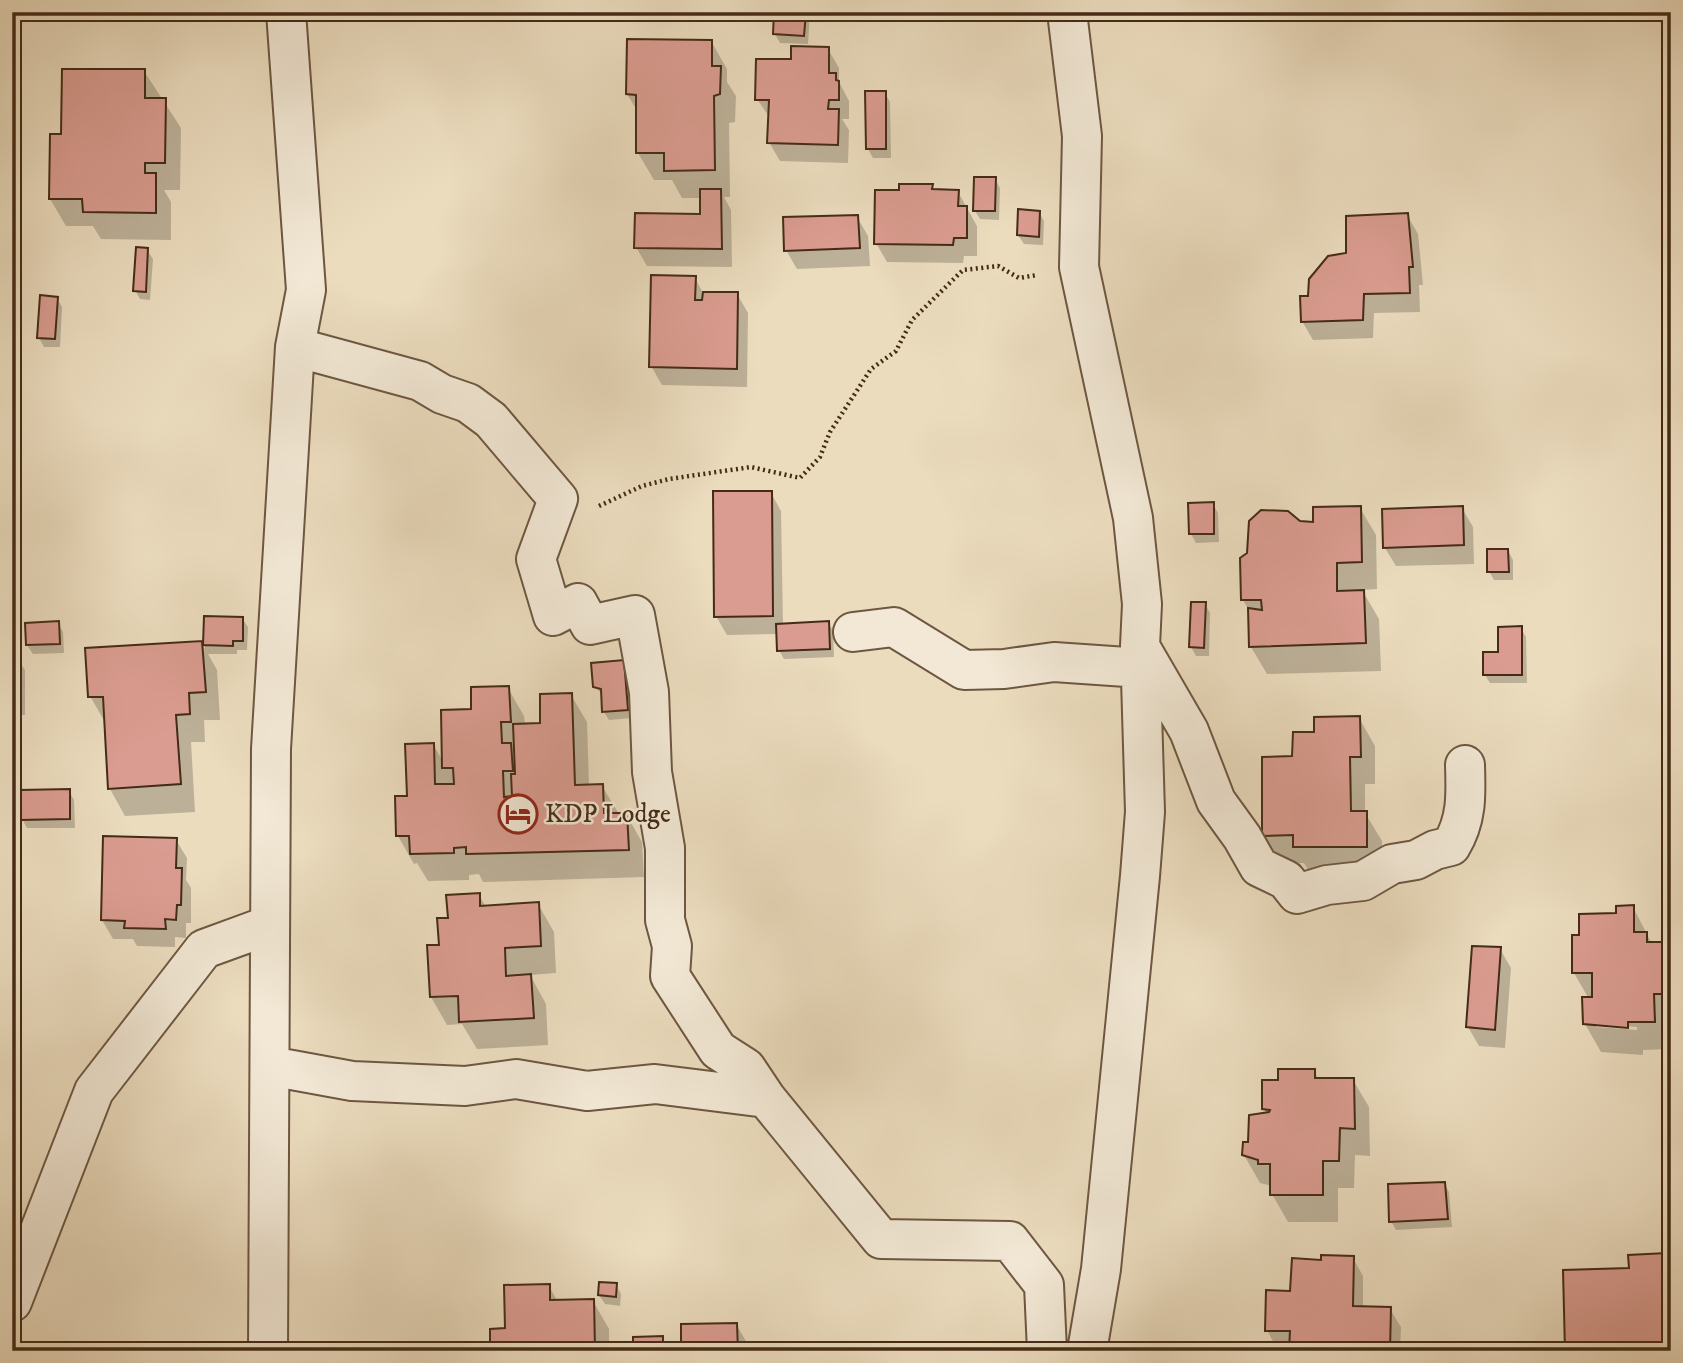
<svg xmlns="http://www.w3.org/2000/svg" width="1683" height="1363" viewBox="0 0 1683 1363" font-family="'IM FELL DW Pica',serif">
	<rect width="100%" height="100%" fill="#ebdcbe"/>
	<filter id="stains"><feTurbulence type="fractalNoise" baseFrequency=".00286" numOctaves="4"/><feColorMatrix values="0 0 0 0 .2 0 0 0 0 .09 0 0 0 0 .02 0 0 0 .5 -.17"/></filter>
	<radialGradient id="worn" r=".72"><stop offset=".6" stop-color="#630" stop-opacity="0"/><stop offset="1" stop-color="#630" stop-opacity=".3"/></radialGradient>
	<path fill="#0003" fill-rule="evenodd" d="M 690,12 L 729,12 L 690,13 Z
		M 776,12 L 810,12 L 808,44 L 780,43 L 775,34 Z
		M 711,41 L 727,69 L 727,82 L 736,96 L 735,122 L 729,123 L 730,197 L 724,197 L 731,210 L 732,267 L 647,266 L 636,247 L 702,216 L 702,198 L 682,198 L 672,180 L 654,180 L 638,153 L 638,112 L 627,94 Z
		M 828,49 L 839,68 L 839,82 L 849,101 L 849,119 L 842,119 L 849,130 L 848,163 L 780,161 L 769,142 L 770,118 L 757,99 L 793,61 Z
		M 144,71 L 181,128 L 180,190 L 164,190 L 171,202 L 171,240 L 101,239 L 93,226 L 66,226 L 50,199 L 63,136 Z
		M 885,93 L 890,102 L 891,158 L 873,158 L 868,149 Z
		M 995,179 L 1000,188 L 999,220 L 980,219 L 975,211 Z
		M 932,186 L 935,191 L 958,192 L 977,226 L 977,256 L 964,256 L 963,263 L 887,262 L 876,243 L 901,192 Z
		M 1039,212 L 1044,221 L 1043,245 L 1024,244 L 1018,235 Z
		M 1407,215 L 1418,234 L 1423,285 L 1419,285 L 1420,312 L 1374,313 L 1373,338 L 1313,340 L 1302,321 L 1310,297 L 1347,254 Z
		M 857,217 L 868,236 L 870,266 L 797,269 L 786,250 Z
		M 147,250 L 153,259 L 150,300 L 140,299 L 135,290 Z
		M 695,278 L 703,293 L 737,294 L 748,313 L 747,387 L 662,385 L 651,366 Z
		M 57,298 L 62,307 L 60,347 L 44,347 L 39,338 Z
		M 771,493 L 781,511 L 783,625 L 828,622 L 833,631 L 834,657 L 784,659 L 779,650 L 778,634 L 727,635 L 716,616 Z
		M 1213,504 L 1218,513 L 1219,542 L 1196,543 L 1191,534 Z
		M 1360,508 L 1376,535 L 1377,589 L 1362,590 L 1379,619 L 1381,671 L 1267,674 L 1251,647 L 1250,612 L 1243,600 L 1249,554 L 1299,522 L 1315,524 Z
		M 1462,508 L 1473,527 L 1474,564 L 1396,566 L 1385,548 Z
		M 1508,551 L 1513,560 L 1513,580 L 1494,580 L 1489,571 Z
		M 1205,604 L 1210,613 L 1209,656 L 1196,656 L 1191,647 Z
		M 205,618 L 242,618 L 248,627 L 247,650 L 237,650 L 237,654 L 208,654 L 217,670 L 220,720 L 204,720 L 205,742 L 191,742 L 195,812 L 125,816 L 110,789 L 106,724 L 90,696 L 201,643 L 205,649 Z
		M 58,623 L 63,632 L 64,653 L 33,654 L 27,645 Z
		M 1521,628 L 1526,637 L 1527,683 L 1490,683 L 1485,675 Z
		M 12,651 L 25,670 L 25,715 L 18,715 L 20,764 L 12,764 Z
		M 623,662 L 628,671 L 632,718 L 609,720 L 604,712 L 603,696 L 595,686 Z
		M 508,688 L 524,716 L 525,725 L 542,725 L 571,695 L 587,722 L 589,786 L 602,786 L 619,814 L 626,814 L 642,842 L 644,877 L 483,882 L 479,874 L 469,875 L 469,880 L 428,881 L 417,863 L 414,864 L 398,836 L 409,797 L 433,744 L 444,763 L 473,710 Z
		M 1359,718 L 1375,746 L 1375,784 L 1365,784 L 1365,813 L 1382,841 L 1382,874 L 1311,875 L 1304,863 L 1280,863 L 1264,835 L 1294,758 L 1316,733 Z
		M 69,791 L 74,800 L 75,828 L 27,828 L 22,819 Z
		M 176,840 L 187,858 L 186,880 L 191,888 L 191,923 L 186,923 L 186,938 L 175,937 L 175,947 L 137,946 L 133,939 L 113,939 L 102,920 Z
		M 479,895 L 486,907 L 538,904 L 554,932 L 556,973 L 530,975 L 546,1004 L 548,1045 L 477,1049 L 462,1024 L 447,1025 L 431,997 L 429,947 L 440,946 L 449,920 Z
		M 1633,907 L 1652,944 L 1671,944 L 1670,1049 L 1643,1050 L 1643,1055 L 1601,1052 L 1585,1024 L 1589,999 L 1574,973 L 1581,937 ZM 1597,1024 L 1637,1027 L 1637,1030 L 1596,1027 Z
		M 1500,949 L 1511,968 L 1505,1048 L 1479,1046 L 1468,1027 Z
		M 1314,1071 L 1319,1080 L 1353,1080 L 1369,1107 L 1370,1156 L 1355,1155 L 1354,1188 L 1338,1188 L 1338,1222 L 1288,1222 L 1272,1194 L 1272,1186 L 1260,1183 L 1244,1155 L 1267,1114 L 1264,1109 L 1280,1082 ZM 1263,1162 L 1279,1166 L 1263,1165 Z
		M 1444,1183 L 1449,1192 L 1452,1227 L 1396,1230 L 1391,1221 Z
		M 1666,1255 L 1671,1264 L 1671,1351 L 1566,1351 L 1630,1270 Z
		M 1353,1258 L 1363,1276 L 1363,1308 L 1390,1309 L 1401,1327 L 1400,1351 L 1277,1349 L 1267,1330 L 1292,1293 L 1323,1261 Z
		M 616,1285 L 621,1294 L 620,1306 L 605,1304 L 599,1295 Z
		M 549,1286 L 558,1302 L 593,1301 L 609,1329 L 609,1351 L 492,1351 Z
		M 736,1324 L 747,1343 L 747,1351 L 683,1351 Z
		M 662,1338 L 670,1351 L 635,1351 Z"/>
	<path fill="#da9c90" stroke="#452b17" stroke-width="2" d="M 774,12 L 806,12 L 804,36 L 773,34 Z
		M 627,39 L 712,40 L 712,66 L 721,66 L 720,94 L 714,96 L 715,170 L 664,171 L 664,153 L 636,153 L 636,95 L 626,94 Z
		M 791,46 L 829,47 L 829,73 L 836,73 L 836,80 L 839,81 L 839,100 L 829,100 L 828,109 L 839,109 L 838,145 L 767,143 L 769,100 L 755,100 L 756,59 L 791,59 Z
		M 62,69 L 145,69 L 145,98 L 166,98 L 165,163 L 145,163 L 145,173 L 156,173 L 156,213 L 83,212 L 82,199 L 49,199 L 50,134 L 61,134 Z
		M 865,91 L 886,91 L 886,149 L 866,149 Z
		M 974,177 L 996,177 L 995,211 L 973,211 Z
		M 899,184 L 933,184 L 932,189 L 959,190 L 958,206 L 967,206 L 967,238 L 954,238 L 953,245 L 874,244 L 875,190 L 899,190 Z
		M 700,189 L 721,189 L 722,249 L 634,248 L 635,213 L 700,214 Z
		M 1018,209 L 1040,211 L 1039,237 L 1017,235 Z
		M 1408,213 L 1413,267 L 1409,267 L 1410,293 L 1364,294 L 1363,320 L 1301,322 L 1300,296 L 1308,296 L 1309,279 L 1328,256 L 1346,253 L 1346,216 Z
		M 858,215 L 860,248 L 784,251 L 783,217 Z
		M 136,247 L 148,248 L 146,292 L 133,291 Z
		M 651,275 L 696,276 L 695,300 L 702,300 L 703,292 L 738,292 L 737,369 L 649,367 Z
		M 40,295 L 58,297 L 55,339 L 37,338 Z
		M 713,491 L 772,491 L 773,616 L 714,617 Z
		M 1214,502 L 1214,534 L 1189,534 L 1188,503 Z
		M 1361,506 L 1362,562 L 1337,563 L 1337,591 L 1364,590 L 1366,643 L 1249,647 L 1248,608 L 1262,610 L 1261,600 L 1241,600 L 1240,558 L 1247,553 L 1249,521 L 1261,510 L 1288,511 L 1300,521 L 1313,522 L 1313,507 Z
		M 1463,506 L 1464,545 L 1383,548 L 1382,509 Z
		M 1487,549 L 1508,549 L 1509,572 L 1487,572 Z
		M 1191,602 L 1206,602 L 1204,648 L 1189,647 Z
		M 204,616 L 243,617 L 243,641 L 233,641 L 233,646 L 203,645 Z
		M 59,621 L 60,644 L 26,645 L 25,623 Z
		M 829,621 L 830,649 L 777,651 L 776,624 Z
		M 1522,626 L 1522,675 L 1483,675 L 1483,652 L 1498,652 L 1498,627 Z
		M 202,641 L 206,692 L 189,693 L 190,714 L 176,715 L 181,784 L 108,789 L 103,697 L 88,697 L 85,648 Z
		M 12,649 L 16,696 L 12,697 Z
		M 624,660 L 628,710 L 602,712 L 601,689 L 593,687 L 591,663 Z
		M 509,686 L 511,722 L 501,722 L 502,743 L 511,743 L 513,771 L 503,771 L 504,797 L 512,796 L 511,774 L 515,774 L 513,724 L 540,723 L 540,694 L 572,693 L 575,785 L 603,784 L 604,813 L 627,813 L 629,850 L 466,854 L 466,847 L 454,848 L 454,853 L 410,854 L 409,836 L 396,836 L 395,796 L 407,796 L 405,744 L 434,743 L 435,784 L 454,784 L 453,768 L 442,768 L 441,710 L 471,709 L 471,687 Z
		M 1360,716 L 1361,757 L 1350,757 L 1351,811 L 1367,811 L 1367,847 L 1293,847 L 1293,835 L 1262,836 L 1262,757 L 1292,756 L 1293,732 L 1314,732 L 1314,717 Z
		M 70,789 L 70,819 L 20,820 L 20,790 Z
		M 103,836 L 177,838 L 176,868 L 182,868 L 181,905 L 177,905 L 176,920 L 165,919 L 166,929 L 124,928 L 125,921 L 101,920 Z
		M 480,893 L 480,906 L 539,902 L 541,946 L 505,948 L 506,976 L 531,974 L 534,1018 L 459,1022 L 458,996 L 430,997 L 427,945 L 439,945 L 437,918 L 448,918 L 446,895 Z
		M 1634,905 L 1634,932 L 1647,932 L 1647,942 L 1671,942 L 1671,994 L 1654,994 L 1655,1022 L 1628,1022 L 1628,1028 L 1583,1024 L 1582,997 L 1592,997 L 1592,973 L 1572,973 L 1572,935 L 1579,935 L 1579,914 L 1616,913 L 1616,906 Z
		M 1472,946 L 1501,947 L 1495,1030 L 1466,1027 Z
		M 1278,1069 L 1315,1069 L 1315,1078 L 1354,1078 L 1355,1129 L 1340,1128 L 1339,1161 L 1323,1161 L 1323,1195 L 1270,1195 L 1270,1164 L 1258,1164 L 1258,1160 L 1242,1155 L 1243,1142 L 1248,1142 L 1249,1115 L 1269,1112 L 1270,1110 L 1262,1109 L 1262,1080 L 1278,1080 Z
		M 1445,1182 L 1448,1219 L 1389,1222 L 1388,1184 Z
		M 1667,1253 L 1667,1267 L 1671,1267 L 1671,1351 L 1646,1351 L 1646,1344 L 1615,1344 L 1615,1351 L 1565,1351 L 1563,1270 L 1629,1268 L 1628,1255 Z
		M 1321,1255 L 1354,1256 L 1353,1306 L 1391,1307 L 1390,1351 L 1349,1351 L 1349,1345 L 1322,1345 L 1321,1351 L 1289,1351 L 1290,1331 L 1265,1331 L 1266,1290 L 1290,1291 L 1292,1258 L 1321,1260 Z
		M 599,1282 L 617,1283 L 616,1297 L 598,1295 Z
		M 550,1284 L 550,1300 L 594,1299 L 595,1349 L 604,1351 L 490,1351 L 490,1329 L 505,1328 L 504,1285 Z
		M 737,1323 L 738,1351 L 681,1351 L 681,1324 Z
		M 663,1336 L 663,1351 L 633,1351 L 633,1337 Z"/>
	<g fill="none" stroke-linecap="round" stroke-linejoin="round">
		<g stroke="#6e5741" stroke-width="42">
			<path id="minor" d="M 1067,12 L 1082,136 L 1079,267 L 1133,518 L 1142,604 L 1140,646 L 1145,812 L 1140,876 L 1101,1269 L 1087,1351
				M 295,347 L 420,381 L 442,394 L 468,403 L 491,420 L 558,499 L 536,559 L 553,616 L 578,603 L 590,625 L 635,615 L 649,692 L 652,772 L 665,848 L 665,920 L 672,946 L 670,976 L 718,1050 L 746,1068 L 766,1098 L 881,1239 L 1010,1241 L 1044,1285 L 1047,1351
				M 853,632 L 894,627 L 964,670 L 1004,669 L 1054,662 L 1141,668
				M 1142,650 L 1189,731 L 1216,801 L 1242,837 L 1259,867 L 1286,880 L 1297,894 L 1327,885 L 1363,881 L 1392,864 L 1416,860 L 1435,850 L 1451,846 C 1467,820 1466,795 1465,765
				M 270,1066 L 352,1081 L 465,1086 L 516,1079 L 587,1091 L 655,1084 L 766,1098
				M 12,1302 L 94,1091 L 204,949 L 270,925
				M 268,1351 L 271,749 L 295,347 L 306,290 L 286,12"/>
		</g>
		<path stroke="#452b17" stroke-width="4.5" stroke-dasharray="2 3.5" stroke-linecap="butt" d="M 599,506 L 642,486 L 669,479 L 751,467 L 800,478 L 820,457 L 830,432 L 871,369 L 896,351 L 912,320 L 963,270 L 998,266 L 1019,278 L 1037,275"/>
		<use href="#minor" stroke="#f2e8d5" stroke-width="38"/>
	</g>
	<defs>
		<g id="hotel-ring" transform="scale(2.0125)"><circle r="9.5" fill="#f2e8d5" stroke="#8f2418" stroke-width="1.5"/><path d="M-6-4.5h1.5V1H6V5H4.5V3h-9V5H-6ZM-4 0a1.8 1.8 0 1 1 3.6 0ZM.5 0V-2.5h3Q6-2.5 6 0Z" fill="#8f2418"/></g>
	</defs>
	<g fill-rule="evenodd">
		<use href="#hotel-ring" x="518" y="814"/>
	</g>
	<g text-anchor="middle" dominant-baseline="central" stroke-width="5" stroke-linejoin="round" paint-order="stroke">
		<g font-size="26" fill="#452b17" stroke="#f2e8d5" text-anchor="start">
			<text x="545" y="814">KDP Lodge</text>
		</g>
	</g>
	<rect width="1683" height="1363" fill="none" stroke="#ebdcbe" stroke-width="42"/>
	<rect x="14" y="14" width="1655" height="1335" fill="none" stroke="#452b17" stroke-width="3.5"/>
	<rect x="21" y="21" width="1641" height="1321" fill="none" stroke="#452b17" stroke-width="2"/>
	<rect width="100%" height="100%" filter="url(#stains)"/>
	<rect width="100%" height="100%" fill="url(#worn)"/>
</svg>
